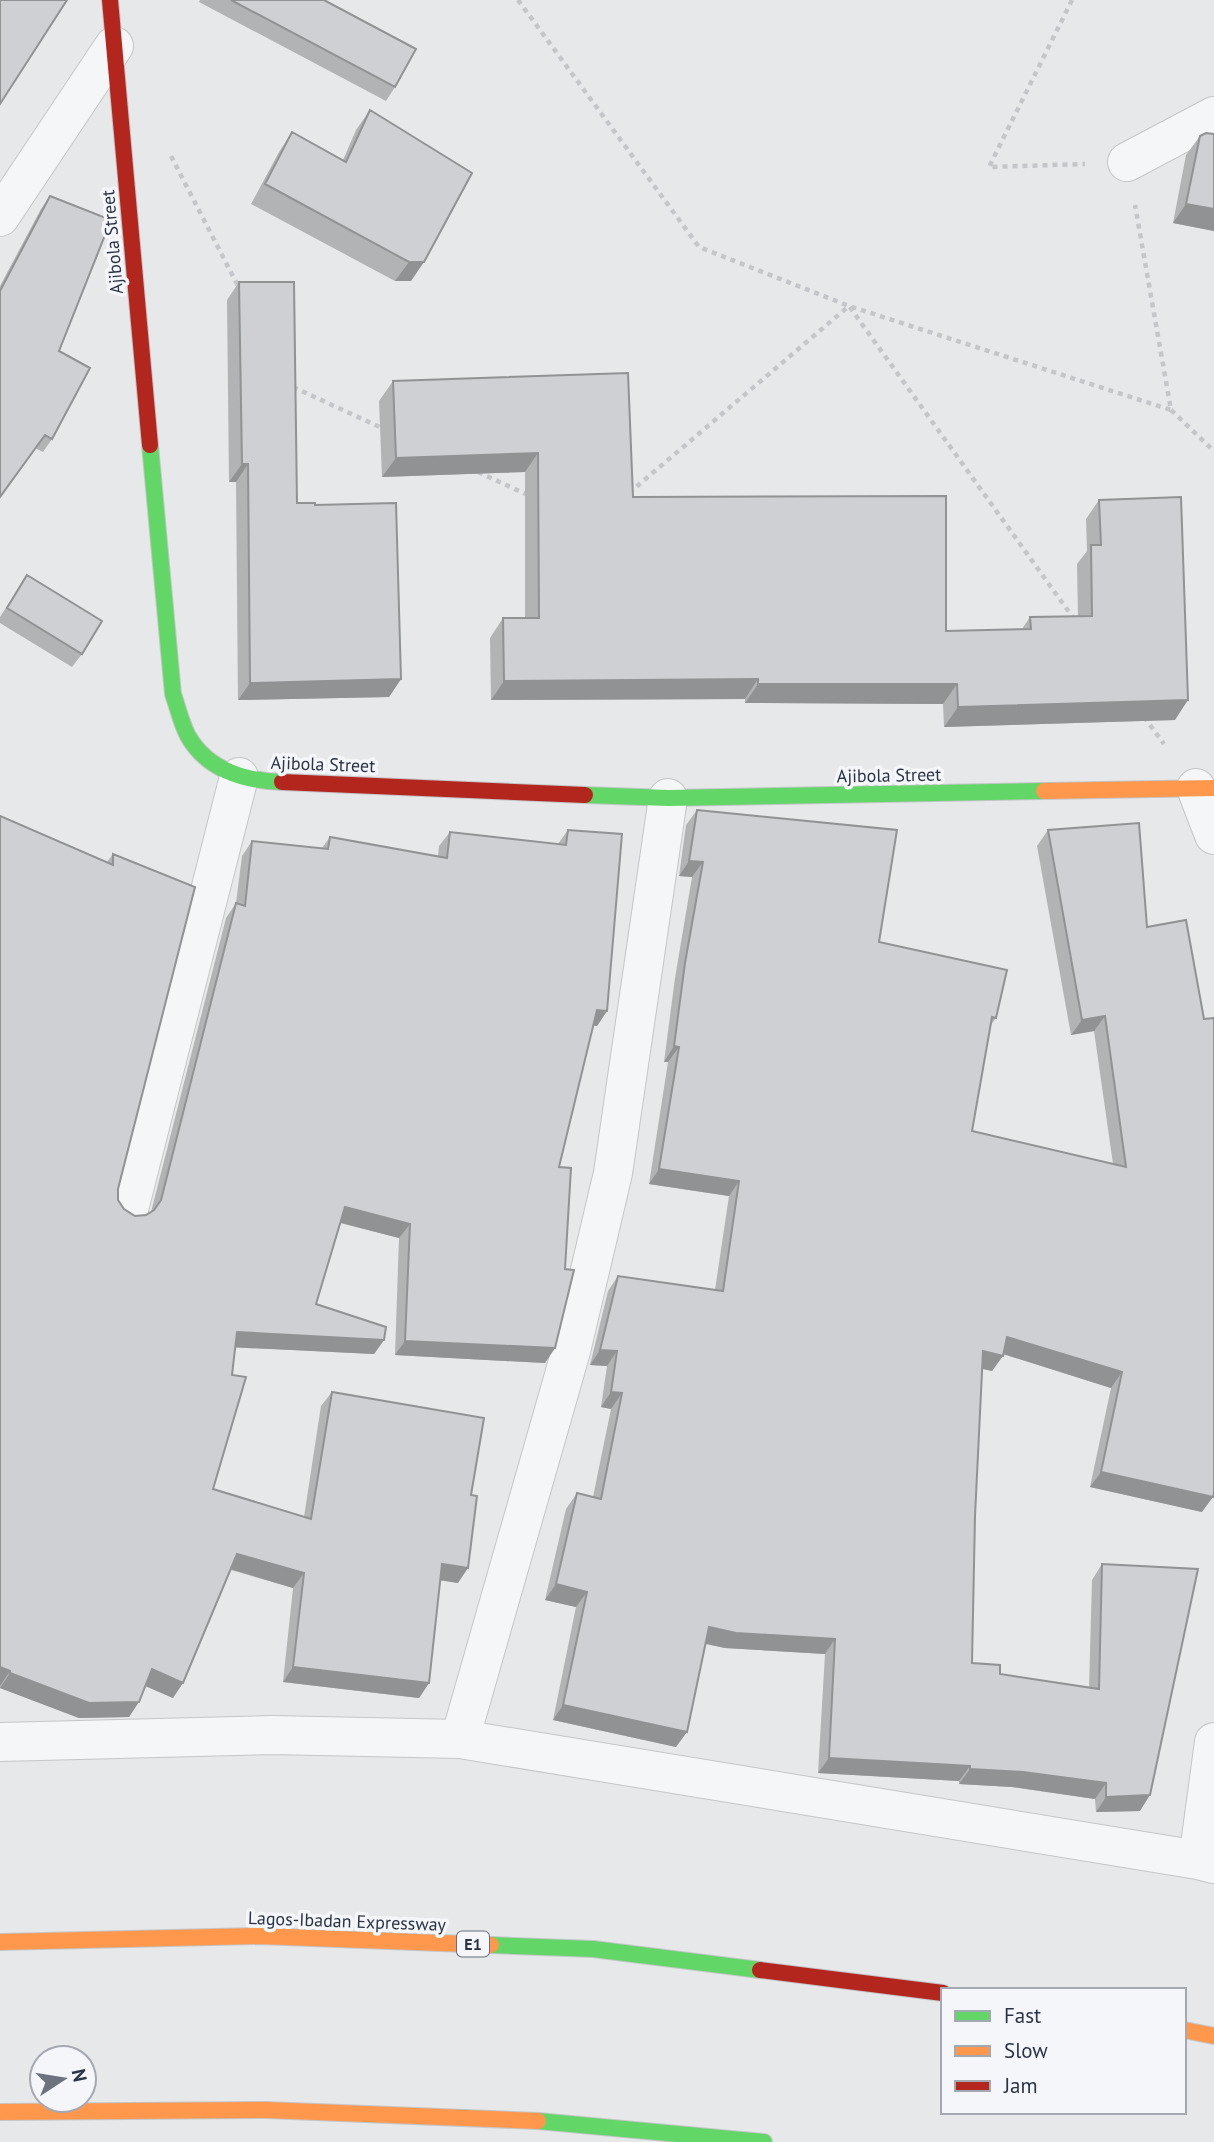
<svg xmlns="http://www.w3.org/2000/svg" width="1214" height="2142" viewBox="0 0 1214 2142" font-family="'PT Sans',sans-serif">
	<rect width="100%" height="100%" fill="#e6e8ea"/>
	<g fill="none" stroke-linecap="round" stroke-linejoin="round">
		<g stroke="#c4c6c8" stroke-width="40">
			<path id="street" d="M 1127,162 L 1214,116
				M 0,217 L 114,46
				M 1196,788 L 1214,835
				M 129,1209 L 239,777
				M 460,1739 L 571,1351 L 613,1173 L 668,798
				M 0,1742 L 272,1735 L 460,1739 L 1198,1860 L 1214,1864
				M 1198,1860 L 1214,1742"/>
		</g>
		<g stroke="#c4c6c8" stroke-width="18">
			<path id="fast" d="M 150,445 L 173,694 C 178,708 181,723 188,736 C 208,771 245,781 282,782
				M 585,795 L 668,798 L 1044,791
				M 491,1945 L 593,1949 L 760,1970
				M 538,2121 L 764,2142"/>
		</g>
		<g stroke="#c4c6c8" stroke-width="18">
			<path id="slow" d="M 1044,791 L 1214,788
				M 0,1942 L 260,1936 L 491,1945
				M 1184,2030 L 1214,2036
				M 0,2112 L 266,2110 L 538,2121"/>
		</g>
		<g stroke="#c4c6c8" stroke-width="18">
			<path id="jam" d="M 110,0 L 150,445
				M 282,782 L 585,795
				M 760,1970 L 943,1993"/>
		</g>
		<path stroke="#c5c6ca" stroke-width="4.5" stroke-dasharray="5 5" stroke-linecap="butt" d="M 518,0 L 699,247 L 849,306 L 1171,410 L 1135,205
			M 1072,0 L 989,167 L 1085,164
			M 171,156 L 239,288
			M 293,387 L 384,429
			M 1171,410 L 1214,451
			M 478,472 L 530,496
			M 629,493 L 849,306 L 1074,619
			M 1144,717 L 1164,744"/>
		<use href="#street" stroke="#f5f6f7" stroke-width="38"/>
		<use href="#fast" stroke="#63d668" stroke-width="16"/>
		<use href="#slow" stroke="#ff974d" stroke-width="16"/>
		<use href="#jam" stroke="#b3261e" stroke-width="16"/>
	</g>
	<path fill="#b1b3b5" d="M 200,0 L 324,0 L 395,87 L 386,101 L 199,2 Z
		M 370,110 L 472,173 L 411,281 L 395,281 L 251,204 L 279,152 L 292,132 L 343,160 L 356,130 Z
		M 1200,136 L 1214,231 L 1173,223 L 1186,155 Z
		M 50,196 L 59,351 L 52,439 L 43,452 L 35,448 L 0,497 L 0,286 L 41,209 Z
		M 239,282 L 297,503 L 315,505 L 401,679 L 389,697 L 238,700 L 236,482 L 229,482 L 227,300 Z
		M 393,381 L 633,497 L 946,631 L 1022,629 L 1030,617 L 1078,616 L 1077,564 L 1087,551 L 1086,519 L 1099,500 L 1175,720 L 944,727 L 943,704 L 745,703 L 745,699 L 491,700 L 490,638 L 503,618 L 525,618 L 525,472 L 382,477 L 379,401 Z
		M 27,575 L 82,654 L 72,667 L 0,623 L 0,617 Z
		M 697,810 L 879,942 L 996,1018 L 990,1026 L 972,1131 L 1113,1164 L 1094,1031 L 1071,1035 L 1037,846 L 1048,830 L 1147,927 L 1202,1512 L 1090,1487 L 1111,1388 L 1003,1354 L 992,1371 L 982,1369 L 975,1516 L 972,1663 L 1000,1674 L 1089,1688 L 1092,1580 L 1102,1564 L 1140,1811 L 1096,1812 L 1095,1799 L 1012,1787 L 959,1784 L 959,1781 L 818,1773 L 825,1654 L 725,1648 L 705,1644 L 676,1747 L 553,1720 L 576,1607 L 545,1600 L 566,1509 L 577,1493 L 593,1497 L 611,1409 L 601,1407 L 607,1366 L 590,1365 L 608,1291 L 618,1276 L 715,1290 L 729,1196 L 649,1184 L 668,1062 L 664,1062 L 675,978 L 692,877 L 679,876 L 686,825 Z
		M 0,816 L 107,862 L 113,854 L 118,1200 L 124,1209 L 135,1216 L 146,1215 L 151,1212 L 226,918 L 236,903 L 242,856 L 252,841 L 322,848 L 330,837 L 438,857 L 439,846 L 450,832 L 558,844 L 568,830 L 607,1011 L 597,1026 L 593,1025 L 559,1167 L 555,1348 L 545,1363 L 395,1355 L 399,1238 L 340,1223 L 316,1304 L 384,1340 L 374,1354 L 235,1347 L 213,1489 L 304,1517 L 321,1406 L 332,1392 L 471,1495 L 458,1583 L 440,1580 L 429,1683 L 419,1698 L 283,1682 L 293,1588 L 231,1570 L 173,1698 L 145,1686 L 129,1717 L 79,1718 L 0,1688 Z"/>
	<path fill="#909294" d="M 1186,204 L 1214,209 L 1214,231 L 1173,223 Z
		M 409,262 L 424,262 L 411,281 L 395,281 Z
		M 538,453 L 525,472 L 382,477 L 396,458 Z
		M 242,464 L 248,464 L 236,482 L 229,482 Z
		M 401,679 L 389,697 L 238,700 L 250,683 Z
		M 758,679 L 745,699 L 491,700 L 504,681 Z
		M 758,684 L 957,684 L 943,704 L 745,703 Z
		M 1188,700 L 1175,720 L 944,727 L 958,707 Z
		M 689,861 L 703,862 L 692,877 L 679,876 Z
		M 597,1010 L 607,1011 L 597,1026 L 586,1025 Z
		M 1105,1016 L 1094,1031 L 1071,1035 L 1082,1020 Z
		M 674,1046 L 679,1047 L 668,1062 L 664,1062 Z
		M 659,1169 L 739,1181 L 729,1196 L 649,1184 Z
		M 345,1207 L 410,1224 L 399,1238 L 334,1221 Z
		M 237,1332 L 384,1340 L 374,1354 L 226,1347 Z
		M 1007,1337 L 1122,1372 L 1111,1388 L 997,1352 Z
		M 405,1341 L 555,1348 L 545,1363 L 395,1355 Z
		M 600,1350 L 617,1351 L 607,1366 L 590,1365 Z
		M 983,1351 L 1003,1356 L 992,1371 L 972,1366 Z
		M 611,1392 L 622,1393 L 611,1409 L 601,1407 Z
		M 1101,1472 L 1213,1497 L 1202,1512 L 1090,1487 Z
		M 237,1554 L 304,1573 L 293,1588 L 227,1568 Z
		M 442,1564 L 468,1568 L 458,1583 L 432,1579 Z
		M 556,1584 L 587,1592 L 576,1607 L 545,1600 Z
		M 709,1627 L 835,1639 L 825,1654 L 725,1648 L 698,1642 Z
		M 0,1667 L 10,1671 L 0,1686 Z
		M 293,1667 L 429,1683 L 419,1698 L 283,1682 Z
		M 152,1669 L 183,1683 L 173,1698 L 141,1684 Z
		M 10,1673 L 139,1702 L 129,1717 L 79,1718 L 0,1688 Z
		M 563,1705 L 687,1732 L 676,1747 L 553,1720 Z
		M 829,1758 L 970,1766 L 959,1781 L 818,1773 Z
		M 970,1769 L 1023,1772 L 1106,1783 L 1095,1799 L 1012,1787 L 959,1784 Z
		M 1150,1795 L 1140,1811 L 1096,1812 L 1106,1797 Z"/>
	<path fill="#ced0d3" stroke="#909294" stroke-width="2" d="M 0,0 L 67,0 L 0,104 Z
		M 231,0 L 324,0 L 416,49 L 395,87 Z
		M 370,110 L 472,173 L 424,262 L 409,262 L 265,184 L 292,132 L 346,162 Z
		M 1206,133 L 1214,134 L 1214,209 L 1186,204 L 1200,136 Z
		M 50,196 L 111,220 L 59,351 L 90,368 L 52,439 L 45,435 L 0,497 L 0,291 Z
		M 239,282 L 294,282 L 297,503 L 315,503 L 315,505 L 396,503 L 401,679 L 250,683 L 248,464 L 242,464 Z
		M 628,373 L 633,497 L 946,496 L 946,631 L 1031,629 L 1030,617 L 1092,616 L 1091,545 L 1101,545 L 1099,500 L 1181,497 L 1188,700 L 958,707 L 957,684 L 758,684 L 758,679 L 504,681 L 503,618 L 539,618 L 538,453 L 396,458 L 393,381 Z
		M 27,575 L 102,621 L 82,654 L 7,608 Z
		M 697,810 L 897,830 L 879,942 L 1007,970 L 996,1018 L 992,1017 L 972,1131 L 1126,1167 L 1105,1016 L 1082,1020 L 1048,830 L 1139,823 L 1147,927 L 1186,920 L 1204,1019 L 1214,1018 L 1214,1493 L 1213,1497 L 1101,1472 L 1122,1372 L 1007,1337 L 1003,1356 L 983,1351 L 975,1516 L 972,1663 L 1000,1665 L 1000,1674 L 1099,1689 L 1102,1564 L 1198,1569 L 1150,1795 L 1106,1797 L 1106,1783 L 1023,1772 L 970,1769 L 970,1766 L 829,1758 L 835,1639 L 736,1633 L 709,1627 L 687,1732 L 563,1705 L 587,1592 L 556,1584 L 577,1493 L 601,1499 L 622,1393 L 611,1392 L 617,1351 L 600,1350 L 618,1276 L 723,1291 L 739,1181 L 659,1169 L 679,1047 L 674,1046 L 685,963 L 703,862 L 689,861 Z
		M 0,816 L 113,865 L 113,854 L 195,887 L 118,1189 L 118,1200 L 124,1209 L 135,1216 L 146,1215 L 154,1210 L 161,1200 L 236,903 L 245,906 L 252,841 L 328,849 L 330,837 L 447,858 L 450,832 L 566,845 L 568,830 L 622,834 L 607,1011 L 597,1010 L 559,1167 L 571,1168 L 565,1269 L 574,1270 L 555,1348 L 405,1341 L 410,1224 L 345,1207 L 316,1304 L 386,1327 L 384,1340 L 237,1332 L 232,1375 L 246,1377 L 213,1489 L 311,1519 L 332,1392 L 484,1418 L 471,1495 L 477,1496 L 468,1568 L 442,1564 L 429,1683 L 293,1667 L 304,1573 L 237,1554 L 183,1683 L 152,1669 L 139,1702 L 89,1703 L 10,1673 L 10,1671 L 0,1667 Z"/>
	<g text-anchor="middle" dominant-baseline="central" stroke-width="7" stroke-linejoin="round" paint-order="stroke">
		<rect fill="#f4f6f9" stroke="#676e7b" stroke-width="2" x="457" y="1931.5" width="32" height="25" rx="5"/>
		<g font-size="16" font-weight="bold" fill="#2b3445">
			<text x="473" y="1944">E1</text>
		</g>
		<g font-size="18" fill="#2b3445" stroke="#f4f6f9">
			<text transform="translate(112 242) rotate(-95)">Ajibola Street</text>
			<text transform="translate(323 764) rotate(2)">Ajibola Street</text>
			<text transform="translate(889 775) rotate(-1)">Ajibola Street</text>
			<text transform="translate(347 1921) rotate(2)">Lagos-Ibadan Expressway</text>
		</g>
	</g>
	<rect x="941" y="1988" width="245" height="126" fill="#f4f6f9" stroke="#a4a8b1" stroke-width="2"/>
	<rect x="955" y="2011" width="35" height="10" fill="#63d668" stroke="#a4a8b1" stroke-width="2"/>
	<text x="1004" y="2023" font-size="21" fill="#2b3445">Fast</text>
	<rect x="955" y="2046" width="35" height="10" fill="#ff974d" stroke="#a4a8b1" stroke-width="2"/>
	<text x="1004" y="2058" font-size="21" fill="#2b3445">Slow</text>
	<rect x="955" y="2081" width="35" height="10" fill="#b3261e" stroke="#a4a8b1" stroke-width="2"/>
	<text x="1004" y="2093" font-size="21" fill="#2b3445">Jam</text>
	<g transform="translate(63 2079) rotate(78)"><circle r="33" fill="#f4f6f9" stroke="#a4a8b1" stroke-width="2"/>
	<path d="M0-5L12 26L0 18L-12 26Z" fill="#6c737f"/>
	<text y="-10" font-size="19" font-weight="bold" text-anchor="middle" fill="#2b3445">N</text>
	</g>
</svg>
